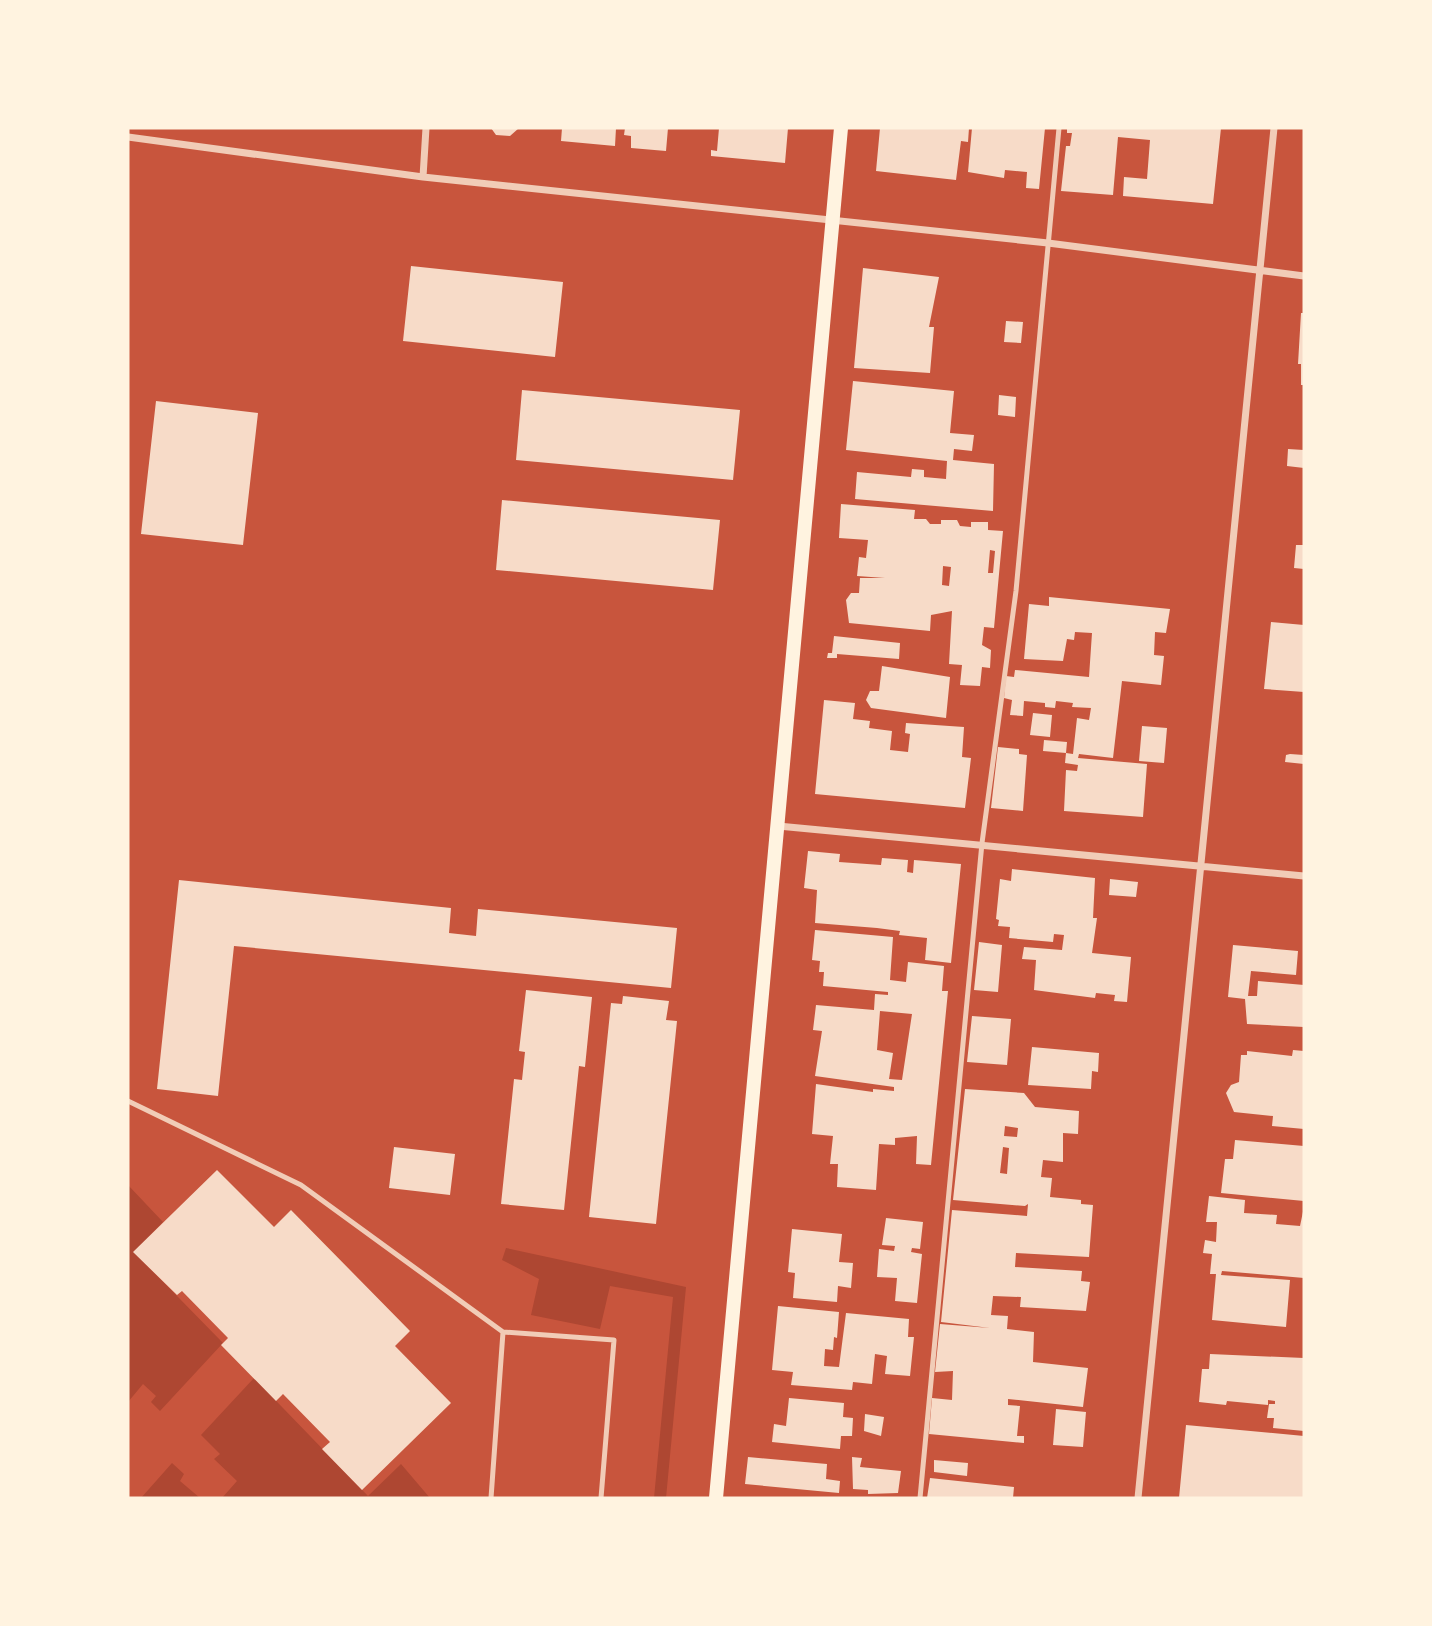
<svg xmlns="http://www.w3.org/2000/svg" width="1432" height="1626" viewBox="0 0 1432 1626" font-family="Montserrat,sans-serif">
	<rect width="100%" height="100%" fill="#c8553d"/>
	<path fill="#ae4732" d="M 128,1185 L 163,1222 L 134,1252 L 223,1343 L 160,1411 L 151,1402 L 156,1396 L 143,1384 L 128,1402 Z
		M 506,1248 L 686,1287 L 666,1498 L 654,1498 L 673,1297 L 610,1286 L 600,1329 L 531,1315 L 539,1279 L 502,1260 Z
		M 254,1378 L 368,1496 L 401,1464 L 430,1498 L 222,1498 L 237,1481 L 214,1459 L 220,1454 L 201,1435 Z
		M 172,1463 L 184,1474 L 180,1481 L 200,1498 L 141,1498 Z"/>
	<path fill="#f7dbc8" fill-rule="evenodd" d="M 491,128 L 519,128 L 510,136 L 496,135 Z
		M 562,128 L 616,128 L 615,146 L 561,141 Z
		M 625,128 L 668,128 L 666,151 L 631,148 L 631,136 L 624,135 Z
		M 719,128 L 788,128 L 785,163 L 711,156 L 711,150 L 717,151 Z
		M 880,128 L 969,128 L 968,142 L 961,141 L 956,180 L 876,171 Z
		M 972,128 L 1045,128 L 1039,189 L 1026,188 L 1027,172 L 1005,170 L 1004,178 L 968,172 Z
		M 1067,128 L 1221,128 L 1213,204 L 1123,196 L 1124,177 L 1147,179 L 1150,140 L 1118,137 L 1113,195 L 1061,191 L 1066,146 L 1070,146 L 1072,133 L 1067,133 Z
		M 411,266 L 563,282 L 555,357 L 403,341 Z
		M 863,268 L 939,277 L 929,327 L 934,327 L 930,373 L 854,368 Z
		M 1301,313 L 1304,313 L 1304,385 L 1301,385 L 1301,364 L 1298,364 Z
		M 1006,321 L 1023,322 L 1021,343 L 1004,342 Z
		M 853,381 L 954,391 L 950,433 L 974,435 L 972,451 L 954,449 L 953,460 L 994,464 L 993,511 L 855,499 L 857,472 L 911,477 L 912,469 L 924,470 L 924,477 L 946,479 L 947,461 L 846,450 Z
		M 522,390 L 740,410 L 733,480 L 516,460 Z
		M 999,395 L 1016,397 L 1015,417 L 998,415 Z
		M 156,401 L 258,413 L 243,545 L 141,534 Z
		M 1288,449 L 1304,450 L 1304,468 L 1287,466 Z
		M 502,500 L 720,520 L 713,590 L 496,570 Z
		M 841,504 L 915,510 L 914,519 L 926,519 L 930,524 L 941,524 L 941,520 L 957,520 L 960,526 L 971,527 L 971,522 L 988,522 L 988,530 L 1003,531 L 994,628 L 984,627 L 982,645 L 991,650 L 990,668 L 982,667 L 980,686 L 960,685 L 962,665 L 949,664 L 952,611 L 931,615 L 930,631 L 849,623 L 846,600 L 851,593 L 859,593 L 860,578 L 885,578 L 857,576 L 859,557 L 866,558 L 868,540 L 839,538 ZM 990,550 L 995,551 L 993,573 L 988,573 ZM 943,566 L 951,567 L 949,586 L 942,585 Z
		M 1296,545 L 1304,545 L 1304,569 L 1294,568 Z
		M 1049,597 L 1170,609 L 1166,633 L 1155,632 L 1154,655 L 1164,656 L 1161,685 L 1122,681 L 1113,758 L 1079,754 L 1078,758 L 1147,764 L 1143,817 L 1064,811 L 1066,770 L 1077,771 L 1078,765 L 1065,763 L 1066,753 L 1073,754 L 1077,718 L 1089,720 L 1091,708 L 1072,707 L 1073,703 L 1056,701 L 1055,708 L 1045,707 L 1045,703 L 1024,701 L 1023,716 L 1010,715 L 1012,700 L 1004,698 L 1006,676 L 1014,677 L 1015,670 L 1089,677 L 1092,633 L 1075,632 L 1074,640 L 1067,639 L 1063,661 L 1024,659 L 1029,604 L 1049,606 Z
		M 1271,622 L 1304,625 L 1304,692 L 1264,689 Z
		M 834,636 L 900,643 L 899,659 L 837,654 L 837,658 L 827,658 L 828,653 L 832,653 Z
		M 882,666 L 950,677 L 946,718 L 871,708 L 866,700 L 870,691 L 879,691 Z
		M 824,700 L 855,703 L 853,719 L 870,721 L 869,728 L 892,731 L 890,750 L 908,752 L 910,734 L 905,733 L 906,723 L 964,727 L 962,757 L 971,758 L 965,808 L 815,794 Z
		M 1033,713 L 1052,715 L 1050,737 L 1030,735 Z
		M 1142,726 L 1167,728 L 1164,763 L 1139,761 Z
		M 1044,740 L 1067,742 L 1066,753 L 1043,751 Z
		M 998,747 L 1019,749 L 1019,754 L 1027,755 L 1023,811 L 991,808 Z
		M 1290,754 L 1304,755 L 1304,764 L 1285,762 L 1286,755 Z
		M 808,851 L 840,854 L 839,862 L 881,865 L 882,858 L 908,860 L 907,872 L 913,873 L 914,860 L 961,864 L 951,963 L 925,960 L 927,938 L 899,935 L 900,931 L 877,928 L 815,923 L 817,890 L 804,888 Z
		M 1012,869 L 1095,878 L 1093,918 L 1097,918 L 1092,953 L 1131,957 L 1127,1002 L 1114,1001 L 1115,995 L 1096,993 L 1095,998 L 1034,990 L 1036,960 L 1022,959 L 1024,947 L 1062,950 L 1064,935 L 1054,934 L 1053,942 L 1009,938 L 1010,927 L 998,926 L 999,920 L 996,919 L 1000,879 L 1011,881 Z
		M 1110,879 L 1138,882 L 1136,897 L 1109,895 Z
		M 179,880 L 451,908 L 449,933 L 476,936 L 478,909 L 677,928 L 671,988 L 234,946 L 218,1096 L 157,1089 Z
		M 815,930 L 893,937 L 890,980 L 906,982 L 908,962 L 944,966 L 942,991 L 948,991 L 931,1165 L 916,1164 L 917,1136 L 895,1138 L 895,1145 L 879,1144 L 876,1190 L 837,1187 L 838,1164 L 830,1164 L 833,1136 L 812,1134 L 816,1084 L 873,1092 L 873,1089 L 894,1091 L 894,1087 L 815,1076 L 822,1031 L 813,1030 L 816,1005 L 874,1010 L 875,994 L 888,995 L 888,992 L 823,986 L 824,972 L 819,972 L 820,961 L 812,960 ZM 880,1011 L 912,1014 L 902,1080 L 889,1079 L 893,1053 L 877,1050 Z
		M 979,942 L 1002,945 L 998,992 L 974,990 Z
		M 1233,945 L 1298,951 L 1296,975 L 1251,971 L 1248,996 L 1257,996 L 1258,981 L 1304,985 L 1304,1027 L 1247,1024 L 1245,999 L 1228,997 Z
		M 526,990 L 592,997 L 585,1067 L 579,1066 L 564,1210 L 501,1204 L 514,1079 L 522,1080 L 525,1052 L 519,1051 Z
		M 623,996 L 669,1001 L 666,1020 L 677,1021 L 656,1224 L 589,1217 L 611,1003 L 622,1004 Z
		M 972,1016 L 1011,1019 L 1007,1065 L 967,1062 Z
		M 1032,1047 L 1099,1053 L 1098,1072 L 1092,1071 L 1091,1089 L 1028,1085 Z
		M 1293,1050 L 1304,1051 L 1304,1129 L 1272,1126 L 1273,1116 L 1234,1112 L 1226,1093 L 1231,1085 L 1239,1082 L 1241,1055 L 1247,1055 L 1247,1051 L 1292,1056 Z
		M 965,1089 L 1024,1093 L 1035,1107 L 1079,1111 L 1078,1134 L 1063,1133 L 1063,1162 L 1043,1160 L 1041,1177 L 1052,1178 L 1050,1197 L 1081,1200 L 1081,1204 L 1093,1205 L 1089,1257 L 1016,1253 L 1015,1267 L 1082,1271 L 1081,1281 L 1090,1282 L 1086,1311 L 1020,1307 L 1021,1297 L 993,1296 L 991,1315 L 1008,1316 L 1007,1329 L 1034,1332 L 1033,1362 L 1088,1368 L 1083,1407 L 1008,1399 L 1008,1405 L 1020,1406 L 1017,1436 L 1024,1436 L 1024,1443 L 929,1434 L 932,1398 L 952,1400 L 953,1371 L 935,1372 L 940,1324 L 990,1328 L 941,1322 L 952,1210 L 1027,1216 L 1028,1204 L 1025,1206 L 953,1200 ZM 1005,1126 L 1018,1128 L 1017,1137 L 1004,1136 ZM 1003,1147 L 1009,1148 L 1007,1174 L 1000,1173 Z
		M 1235,1140 L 1304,1146 L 1304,1201 L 1221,1193 L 1225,1159 L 1233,1159 Z
		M 394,1147 L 455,1154 L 450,1195 L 389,1188 Z
		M 217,1170 L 274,1227 L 291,1210 L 410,1331 L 395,1346 L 451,1403 L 362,1490 L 322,1449 L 330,1442 L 283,1394 L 276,1401 L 221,1345 L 228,1338 L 182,1291 L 177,1295 L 133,1252 Z
		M 1209,1196 L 1245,1200 L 1244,1213 L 1277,1215 L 1276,1224 L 1300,1226 L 1304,1207 L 1304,1278 L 1222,1271 L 1221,1275 L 1290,1280 L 1286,1327 L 1212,1320 L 1216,1274 L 1210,1274 L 1212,1254 L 1203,1253 L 1205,1240 L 1216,1242 L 1217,1222 L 1206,1222 Z
		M 886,1218 L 923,1222 L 920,1249 L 912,1248 L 911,1252 L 922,1254 L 917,1303 L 895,1301 L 897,1278 L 877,1277 L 879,1249 L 894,1251 L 895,1246 L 882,1245 Z
		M 792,1229 L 842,1234 L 839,1262 L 853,1263 L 851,1288 L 838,1286 L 837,1302 L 793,1298 L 795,1273 L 788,1272 Z
		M 778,1306 L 839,1312 L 837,1338 L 834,1337 L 833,1350 L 825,1349 L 824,1366 L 839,1367 L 846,1313 L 909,1319 L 908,1337 L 914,1337 L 910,1376 L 885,1374 L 887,1356 L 875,1354 L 872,1384 L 853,1382 L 852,1390 L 791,1385 L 793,1372 L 772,1370 Z
		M 1210,1354 L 1304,1358 L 1304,1431 L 1273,1428 L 1274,1418 L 1267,1418 L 1269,1404 L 1275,1404 L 1275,1401 L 1268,1400 L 1268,1405 L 1227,1401 L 1226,1405 L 1199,1402 L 1202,1369 L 1209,1369 Z
		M 789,1398 L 844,1403 L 843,1417 L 853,1418 L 852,1436 L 841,1436 L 840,1449 L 772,1442 L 774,1424 L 786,1426 Z
		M 1056,1409 L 1086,1412 L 1083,1447 L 1053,1445 Z
		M 865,1414 L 884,1417 L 881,1436 L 864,1431 Z
		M 1186,1425 L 1304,1436 L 1304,1498 L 1179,1498 Z
		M 748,1457 L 827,1464 L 826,1479 L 840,1481 L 839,1493 L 745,1484 Z
		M 852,1457 L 862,1458 L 860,1467 L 901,1471 L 898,1493 L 868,1494 L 868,1490 L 853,1489 Z
		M 934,1460 L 968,1463 L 967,1476 L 934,1472 Z
		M 930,1478 L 1014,1487 L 1013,1498 L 927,1498 Z"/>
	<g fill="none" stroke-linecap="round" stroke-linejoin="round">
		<path stroke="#f1ccb7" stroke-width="5" d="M 128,1101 L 301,1185 L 503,1332
			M 491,1498 L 503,1332 L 614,1340 L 601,1498
			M 920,1498 L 982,843 L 1016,591 L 1059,128"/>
		<path stroke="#f1ccb7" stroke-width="7" d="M 128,137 L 423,177 L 1048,243 L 1304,276
			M 423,177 L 426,128
			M 778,826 L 1304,876
			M 1138,1498 L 1274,128"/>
		<path stroke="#fff3e0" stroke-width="14" d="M 716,1498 L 841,128"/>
	</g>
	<rect width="1432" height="1626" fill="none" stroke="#fff3e0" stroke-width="259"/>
</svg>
